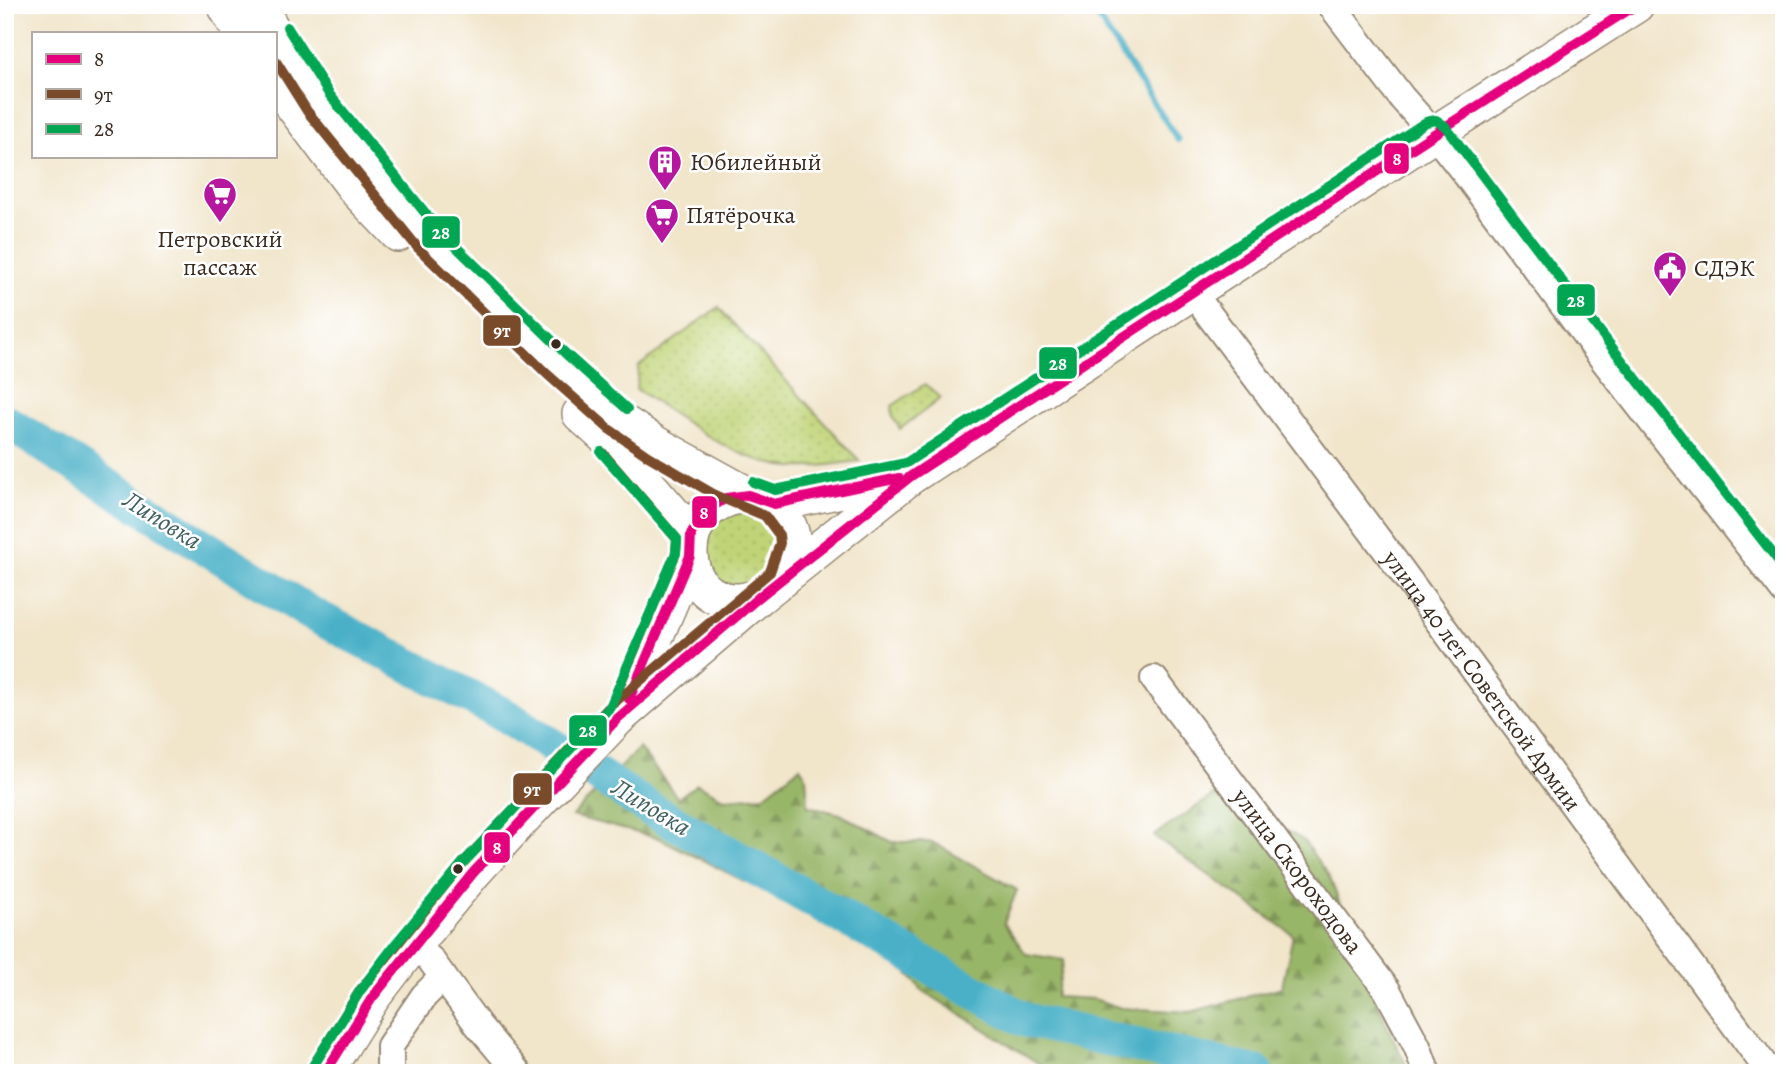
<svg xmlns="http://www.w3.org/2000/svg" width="1789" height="1078" viewBox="0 0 1789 1078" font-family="Alegreya,serif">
	<defs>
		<pattern id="grass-dots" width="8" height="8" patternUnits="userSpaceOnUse" patternTransform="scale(1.75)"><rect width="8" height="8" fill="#c0d477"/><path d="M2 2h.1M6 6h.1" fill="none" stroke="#a6b666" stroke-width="1.8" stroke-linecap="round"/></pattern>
		<pattern id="forest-firs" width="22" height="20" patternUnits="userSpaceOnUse" patternTransform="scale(1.75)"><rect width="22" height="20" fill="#98b668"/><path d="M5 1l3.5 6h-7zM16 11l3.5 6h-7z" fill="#7d9455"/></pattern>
	</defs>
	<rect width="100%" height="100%" fill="#fff"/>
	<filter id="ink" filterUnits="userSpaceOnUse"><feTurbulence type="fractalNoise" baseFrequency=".0143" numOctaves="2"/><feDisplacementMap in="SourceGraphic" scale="14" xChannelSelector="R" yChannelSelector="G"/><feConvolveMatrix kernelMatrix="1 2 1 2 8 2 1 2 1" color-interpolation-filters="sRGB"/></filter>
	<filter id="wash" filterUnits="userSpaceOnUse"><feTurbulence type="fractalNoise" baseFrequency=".00686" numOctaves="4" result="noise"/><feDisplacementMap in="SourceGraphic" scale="28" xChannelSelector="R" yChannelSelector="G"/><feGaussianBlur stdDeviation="1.57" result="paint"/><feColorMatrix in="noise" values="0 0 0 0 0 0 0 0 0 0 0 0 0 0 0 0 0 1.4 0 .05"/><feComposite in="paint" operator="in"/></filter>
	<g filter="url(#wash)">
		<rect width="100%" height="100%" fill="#f1e5ca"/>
		<path fill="url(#grass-dots)" stroke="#7e7f4a" stroke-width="2" d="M 719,307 L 719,308 L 860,461 C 838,463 812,469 790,467 C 738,463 678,417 636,389 L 639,366 Z
			M 925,384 L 941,398 L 900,429 L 893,417 L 892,406 Z
			M 738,508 L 765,517 L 781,541 L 760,588 L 710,582 L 702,531 Z"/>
		<path fill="url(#forest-firs)" stroke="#6a7043" stroke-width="2" d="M 639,748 L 678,798 L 697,784 L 725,799 L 763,796 L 800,767 L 806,776 L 808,806 L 840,814 L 892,842 L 932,842 L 1017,890 L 1004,923 L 1026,954 L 1064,960 L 1056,997 L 1094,999 L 1121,1008 L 1191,1012 L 1282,987 L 1293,935 L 1154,836 L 1218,792 L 1303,840 L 1330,878 L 1385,1021 L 1410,1073 L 1054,1073 L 922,990 L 843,897 L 825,894 L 769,863 L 746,882 L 661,839 L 572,816 Z"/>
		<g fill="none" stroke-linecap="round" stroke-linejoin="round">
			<path stroke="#48b0c7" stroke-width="6" d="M 1090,5 L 1178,140"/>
			<path stroke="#48b0c7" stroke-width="35" d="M 5,421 L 310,613 L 508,717 L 649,808 L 1025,1020 L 1257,1073"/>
		</g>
	</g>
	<g filter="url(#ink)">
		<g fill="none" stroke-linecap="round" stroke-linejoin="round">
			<g stroke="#968874" stroke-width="30">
				<g id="minor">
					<path d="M 1331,5 L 1402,98 L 1434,134 L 1468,177 L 1606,363 L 1784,591"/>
					<path id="s1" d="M 1192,292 L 1395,562 L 1770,1073"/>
					<path id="s2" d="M 1154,679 L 1387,990 L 1417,1046 L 1427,1073"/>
					<path d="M 413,945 L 430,959 L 478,1025 L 518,1073"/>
					<path d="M 390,1073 L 390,1046 L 424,996 L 443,977"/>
				</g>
			</g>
			<g stroke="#968874" stroke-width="38">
				<path id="major" d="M 225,5 L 241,33
					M 258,5 L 274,33
					M 275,34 L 318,102 L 429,239 L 556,364 L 618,419 L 656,444 L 748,495
					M 275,82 L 357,191 L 398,234
					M 580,414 L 612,443 L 691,534
					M 774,504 L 904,477
					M 759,597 C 753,598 745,601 738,601 C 677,603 670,506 741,496 C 755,494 770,499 779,510 C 800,537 793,551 782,580
					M 625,708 L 690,556
					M 325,1073 L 372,998 L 405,955 L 473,873 L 525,816 L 618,718 L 759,597 L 911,476 L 1434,134 L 1636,5"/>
			</g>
			<use href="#minor" stroke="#fff" stroke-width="26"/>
			<use href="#major" stroke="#fff" stroke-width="35"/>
			<g stroke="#fff" stroke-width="16">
				<path id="bus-1" d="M 629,699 L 690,556 L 691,534 L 704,512 L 726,498 L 748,495 L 774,504 L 899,478
					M 325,1073 L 372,998 L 473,873 L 618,718 L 759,597 L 911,476 L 1434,134 L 1636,5"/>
			</g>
			<g stroke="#fff" stroke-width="16">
				<path id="bus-2" d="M 275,60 L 307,111 L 418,248 L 547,374 L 609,429 L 648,456 L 717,496 L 765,516 L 779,535 L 780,543 L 770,572 L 608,708 L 463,863 L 361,989 L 313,1066
					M 602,452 L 677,539 L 676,553 L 616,694"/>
			</g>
			<g stroke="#fff" stroke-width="16">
				<path id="bus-3" d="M 287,27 L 329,94 L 439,230 L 566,354 L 627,409
					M 753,482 L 775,490 L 906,463 L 1426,122 L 1436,120 L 1445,126 L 1617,354 L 1784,568
					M 313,1066 L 360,991 L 394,946 L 463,863 L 610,707 L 676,553 L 677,539 L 601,452"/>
			</g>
			<use href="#bus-1" stroke="#e5007d" stroke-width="10"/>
			<use href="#bus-2" stroke="#7a4b2a" stroke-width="10"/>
			<use href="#bus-3" stroke="#00a651" stroke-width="10"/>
		</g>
	</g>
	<defs>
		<g id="building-pin" transform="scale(1.75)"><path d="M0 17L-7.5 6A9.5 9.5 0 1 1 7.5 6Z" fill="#b5179e" stroke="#fff"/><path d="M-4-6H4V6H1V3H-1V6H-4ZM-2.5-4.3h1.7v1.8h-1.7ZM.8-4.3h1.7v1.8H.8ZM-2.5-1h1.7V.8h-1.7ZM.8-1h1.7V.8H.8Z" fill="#fff"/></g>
		<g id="supermarket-pin" transform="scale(1.75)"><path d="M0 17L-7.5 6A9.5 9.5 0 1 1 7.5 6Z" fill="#b5179e" stroke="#fff"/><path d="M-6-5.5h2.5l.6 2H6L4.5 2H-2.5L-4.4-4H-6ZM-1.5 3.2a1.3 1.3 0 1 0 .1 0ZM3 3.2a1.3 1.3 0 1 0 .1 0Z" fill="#fff"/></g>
		<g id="civic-pin" transform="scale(1.75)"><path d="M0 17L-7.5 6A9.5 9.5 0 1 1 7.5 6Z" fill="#b5179e" stroke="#fff"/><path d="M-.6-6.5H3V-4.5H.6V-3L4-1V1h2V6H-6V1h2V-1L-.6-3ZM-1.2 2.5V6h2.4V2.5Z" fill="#fff"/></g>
	</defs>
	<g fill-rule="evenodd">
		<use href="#building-pin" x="665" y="162"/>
		<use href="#supermarket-pin" x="220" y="194"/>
		<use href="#supermarket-pin" x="662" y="215"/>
		<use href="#civic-pin" x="1670" y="268"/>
	</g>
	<g fill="#3b2a1e" stroke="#fff" stroke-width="2.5">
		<circle cx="556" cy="344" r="6"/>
		<circle cx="458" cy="869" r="6"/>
	</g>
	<g text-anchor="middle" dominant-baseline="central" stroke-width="5" stroke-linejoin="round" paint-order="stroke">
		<g font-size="24" fill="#3b2a1e" stroke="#fff" text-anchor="start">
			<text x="690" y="162">Юбилейный</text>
			<text x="686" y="215">Пятёрочка</text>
			<text x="220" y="239" text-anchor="middle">Петровский<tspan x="220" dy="28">пассаж</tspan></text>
			<text x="1694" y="268">СДЭК</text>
		</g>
		<g font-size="24" fill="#3b2a1e" stroke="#fff">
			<text stroke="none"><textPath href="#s1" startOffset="485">улица 40 лет Советской Армии</textPath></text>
			<text stroke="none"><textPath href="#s2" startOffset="240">улица Скороходова</textPath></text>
		</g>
		<g font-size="26" font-style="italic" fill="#406062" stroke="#fff">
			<text transform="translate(162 520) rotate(32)">Липовка</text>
			<text transform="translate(651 807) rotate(31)">Липовка</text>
		</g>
	</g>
	<g stroke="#fff" stroke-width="2.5">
		<rect x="1383" y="142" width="27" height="33" rx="7" fill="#e5007d"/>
		<rect x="421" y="215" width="40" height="34" rx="7" fill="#00a651"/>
		<rect x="1556" y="283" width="40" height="34" rx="7" fill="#00a651"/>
		<rect x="482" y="314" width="40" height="33" rx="7" fill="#7a4b2a"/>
		<rect x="1038" y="346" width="40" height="34" rx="7" fill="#00a651"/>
		<rect x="691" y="495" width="27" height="34" rx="7" fill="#e5007d"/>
		<rect x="568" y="714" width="40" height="33" rx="7" fill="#00a651"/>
		<rect x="512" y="772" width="41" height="34" rx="7" fill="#7a4b2a"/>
		<rect x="483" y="831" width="28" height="33" rx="7" fill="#e5007d"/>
	</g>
	<g font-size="19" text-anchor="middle" font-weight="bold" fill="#fff">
		<text x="1397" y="165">8</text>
		<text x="441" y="239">28</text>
		<text x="1576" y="307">28</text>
		<text x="502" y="337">9т</text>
		<text x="1058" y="370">28</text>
		<text x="704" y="519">8</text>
		<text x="588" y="737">28</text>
		<text x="532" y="796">9т</text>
		<text x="497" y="854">8</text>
	</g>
	<rect width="1789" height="1078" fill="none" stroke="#fff" stroke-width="28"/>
	<rect x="32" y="32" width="245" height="126" fill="#ffffff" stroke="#b1aaa5" stroke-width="2"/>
	<rect x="46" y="54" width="35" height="10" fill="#e5007d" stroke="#b1aaa5" stroke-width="2"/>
	<text x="94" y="66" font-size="21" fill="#3b2a1e">8</text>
	<rect x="46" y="89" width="35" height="10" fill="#7a4b2a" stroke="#b1aaa5" stroke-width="2"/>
	<text x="94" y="102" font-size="21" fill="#3b2a1e">9т</text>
	<rect x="46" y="124" width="35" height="10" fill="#00a651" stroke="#b1aaa5" stroke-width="2"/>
	<text x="94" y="136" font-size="21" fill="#3b2a1e">28</text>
</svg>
